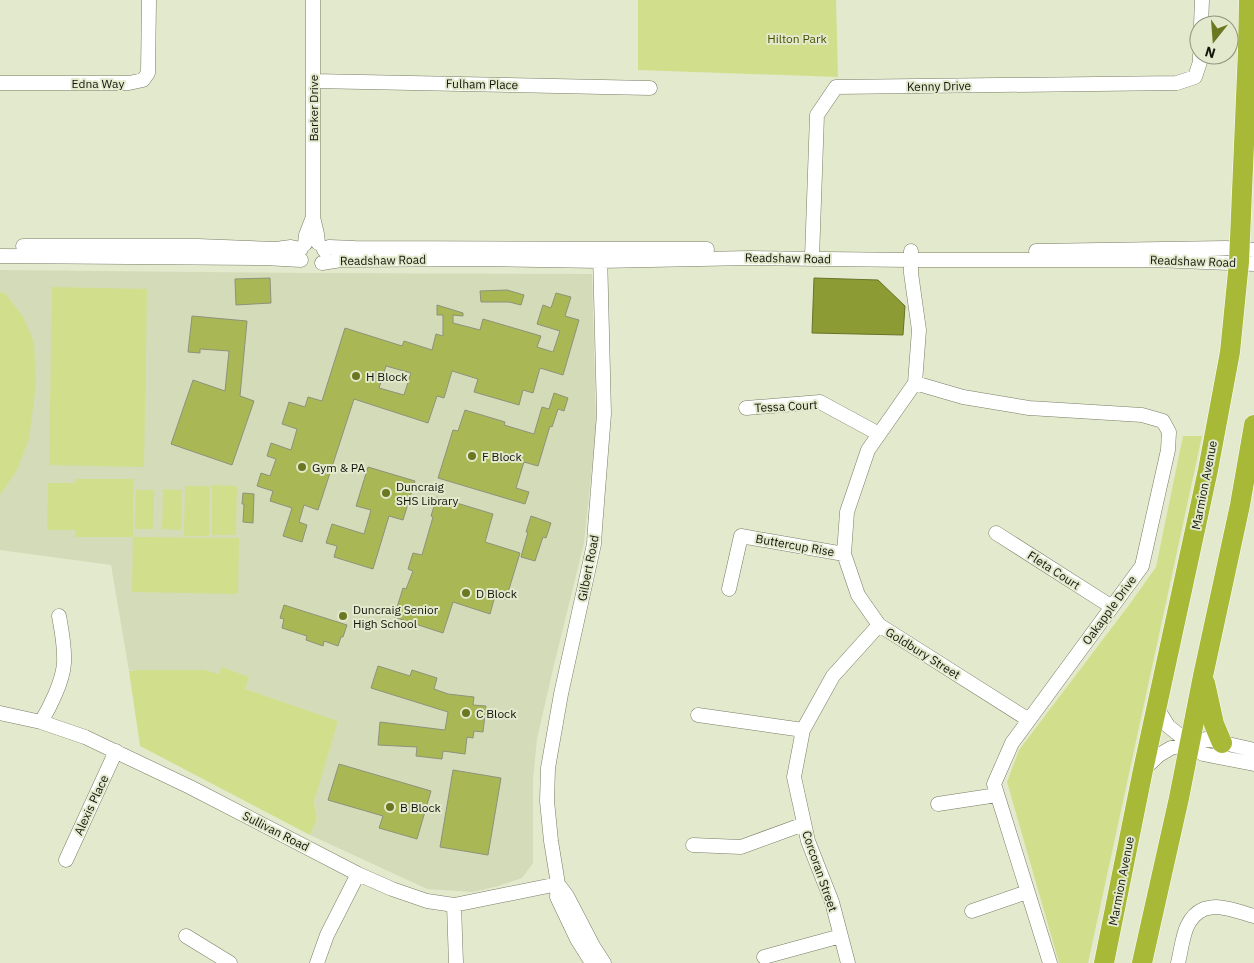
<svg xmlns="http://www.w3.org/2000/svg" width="1254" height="963" viewBox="0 0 1254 963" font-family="'IBM Plex Sans',sans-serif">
	<rect width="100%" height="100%" fill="#e3e9cd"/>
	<path fill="#d4dbb9" d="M 0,270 L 312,273 L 592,274 L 596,427 L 584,543 L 553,669 L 537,739 L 533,779 L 533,863 L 522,878 L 498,886 L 473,892 L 427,889 L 310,835 L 317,819 L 314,802 L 337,721 L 244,689 L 223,667 L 219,675 L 204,670 L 138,670 L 129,671 L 111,565 L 0,550 Z"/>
	<path fill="#d1df8c" d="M 638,0 L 836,0 L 838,77 L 638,70 Z
		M 52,287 L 147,289 L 144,467 L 49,465 Z
		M 0,292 L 6,294 L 24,318 L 34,342 L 36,384 L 29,439 L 17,470 L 0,495 Z
		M 1183,436 L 1202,436 L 1088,963 L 1059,963 L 1007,782 L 1019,750 L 1129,605 L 1156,567 Z
		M 76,479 L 133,479 L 133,537 L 239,538 L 238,594 L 132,592 L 133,537 L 75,537 L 75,530 L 47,530 L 48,483 L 75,483 Z
		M 212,485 L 237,486 L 236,535 L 212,535 Z
		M 185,486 L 210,486 L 209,536 L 184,536 Z
		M 163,489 L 182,490 L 181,530 L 162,529 Z
		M 136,490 L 154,490 L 153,529 L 135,529 Z
		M 222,667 L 249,677 L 245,689 L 338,721 L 314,802 L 317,819 L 310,835 L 140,746 L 129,671 L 138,670 L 204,670 L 219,674 Z"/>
	<path fill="#8d9b35" stroke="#687328" d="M 814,278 L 878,280 L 905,306 L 903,335 L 812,333 Z"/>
	<path fill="#a9b855" stroke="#8d9279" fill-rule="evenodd" d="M 270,278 L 271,303 L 236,305 L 235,279 Z
		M 507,290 L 524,295 L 521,305 L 509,302 L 481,302 L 480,291 Z
		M 556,293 L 571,297 L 565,316 L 579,320 L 563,375 L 540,368 L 533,393 L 523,390 L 519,405 L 474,392 L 478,379 L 452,371 L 444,398 L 437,396 L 428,423 L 354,399 L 318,510 L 304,505 L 299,522 L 307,525 L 302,542 L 283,536 L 292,508 L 270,501 L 273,491 L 257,486 L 261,473 L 270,476 L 276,459 L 267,456 L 271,443 L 291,450 L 297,429 L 282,424 L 289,402 L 305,407 L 308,397 L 322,401 L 345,328 L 402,346 L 404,341 L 432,350 L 436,334 L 443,336 L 443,315 L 437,315 L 437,305 L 463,313 L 463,316 L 453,315 L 453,323 L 480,330 L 483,319 L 541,336 L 537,347 L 553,352 L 560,331 L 537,324 L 543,305 L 551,308 ZM 386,366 L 411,373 L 404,395 L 379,388 Z
		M 192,316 L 247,321 L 240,396 L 254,401 L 232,465 L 171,444 L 193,380 L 225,391 L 229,351 L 200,349 L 200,353 L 188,352 Z
		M 554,393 L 568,398 L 564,411 L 558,409 L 552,427 L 550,426 L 538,466 L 524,462 L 516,488 L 529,492 L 525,504 L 438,478 L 453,430 L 458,431 L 465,410 L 505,422 L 504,425 L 534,434 L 542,407 L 549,409 Z
		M 368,467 L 415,481 L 403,520 L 389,516 L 373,569 L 334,557 L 337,546 L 326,543 L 332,524 L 364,534 L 371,510 L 356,506 Z
		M 243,493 L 254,494 L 253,523 L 243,522 L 244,504 L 242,504 Z
		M 437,497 L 493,514 L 485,542 L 520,553 L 506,599 L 495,596 L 490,614 L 453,602 L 443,633 L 394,617 L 403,588 L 406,589 L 413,571 L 408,569 L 413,553 L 422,555 L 433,517 L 431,516 Z
		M 531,516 L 551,523 L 546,538 L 543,537 L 535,561 L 521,557 L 528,532 L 526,532 Z
		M 284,605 L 347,625 L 343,637 L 341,637 L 338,646 L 324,641 L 323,646 L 306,640 L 307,636 L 282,628 L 284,619 L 280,618 Z
		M 378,666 L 410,676 L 412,670 L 437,678 L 434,689 L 448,694 L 474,697 L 473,705 L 486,706 L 483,732 L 474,731 L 473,738 L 467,737 L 465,754 L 443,751 L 442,759 L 416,756 L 417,747 L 378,745 L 380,722 L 445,730 L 448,712 L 371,688 Z
		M 339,764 L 431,791 L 417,839 L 379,828 L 383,816 L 328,800 Z
		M 453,770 L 501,778 L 488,855 L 440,847 Z"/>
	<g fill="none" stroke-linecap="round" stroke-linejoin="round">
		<g stroke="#787d64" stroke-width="15">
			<path id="minor" d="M 313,0 L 313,217 L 317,234 L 318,243
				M 1201,25 L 1202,0
				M 313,81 L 650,88
				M 0,83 L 129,83 L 143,80 L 148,73 L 149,0
				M 305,244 L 306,235 L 313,217
				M 23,246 L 198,246 L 276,249 L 291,247 L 301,249
				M 324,250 L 329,247 L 355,248 L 707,249
				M 911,251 L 911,273 L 919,330 L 915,383 L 868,450 L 847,512 L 844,554 L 858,595 L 879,625 L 1029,720
				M 1036,251 L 1226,248 L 1254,250
				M 0,256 L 265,258 L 301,260
				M 812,258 L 817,115 L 836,87 L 1177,83 L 1195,77 L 1200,62 L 1200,55
				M 322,263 L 341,260 L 482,259 L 600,261 L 750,258 L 911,260 L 1156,260 L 1254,264
				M 915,383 L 963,397 L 1029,408 L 1142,415 L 1163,421 L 1169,432 L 1168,450 L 1142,566 L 1012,743 L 994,784 L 1050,963
				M 746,408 L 820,402 L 879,434
				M 996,533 L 1112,607
				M 729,589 L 741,536 L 844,554
				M 1157,708 L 1168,726 L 1203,754 L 1254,764
				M 0,713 L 41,722 L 85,737 L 190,787 L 358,874 L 392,889 L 427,901 L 454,905 L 558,884
				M 698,715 L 803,730
				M 41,722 C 50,707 63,681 64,663 C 65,647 62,632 59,616
				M 1143,770 L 1159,755 L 1171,748 L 1190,744 L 1206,739 L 1254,750
				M 938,804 L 997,795
				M 693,845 L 741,847 L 804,824
				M 66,860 L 116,751
				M 558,884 L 567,896 L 593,946 L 604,963
				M 454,905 L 456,963
				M 972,911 L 1027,892
				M 186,936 L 230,963
				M 764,957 L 841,936
				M 317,963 L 327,935 L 358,874
				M 592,963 L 577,939 L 557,897 L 558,884 L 551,841 L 547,801 L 548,768 L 561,694 L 594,544 L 595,528 L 604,414 L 600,253
				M 848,963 L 832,902 L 808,841 L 794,777 L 803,730 L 833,676 L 879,625
				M 1178,963 C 1183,943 1183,918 1204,909 C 1208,908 1212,907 1216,907 C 1227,907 1243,913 1254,916"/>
		</g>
		<g stroke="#fff" stroke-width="21">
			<path id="highway" d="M 1205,683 L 1214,724 L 1222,743
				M 1104,963 L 1143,770 L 1208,470 L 1230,352 L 1239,262 L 1248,50 L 1249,0
				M 1142,963 L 1179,798 L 1203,676 L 1240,505 L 1254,425"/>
		</g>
		<use href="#minor" stroke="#fff" stroke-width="14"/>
		<use href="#highway" stroke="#a8b937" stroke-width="20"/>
	</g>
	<g fill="#6c7722" stroke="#e3e9cd" stroke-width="2">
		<circle cx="356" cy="376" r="5"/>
		<circle cx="472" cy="456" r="5"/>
		<circle cx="302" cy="467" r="5"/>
		<circle cx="386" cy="493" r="5"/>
		<circle cx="466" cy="593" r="5"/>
		<circle cx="343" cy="616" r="5"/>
		<circle cx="466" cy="713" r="5"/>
		<circle cx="390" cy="807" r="5"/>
	</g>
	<g text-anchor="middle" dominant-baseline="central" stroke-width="4" stroke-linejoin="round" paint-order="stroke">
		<g font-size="12" fill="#485102" stroke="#e3e9cd">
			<text x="797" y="38">Hilton Park</text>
		</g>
		<g font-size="12" fill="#13150b" stroke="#e3e9cd">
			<text x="98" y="83">Edna Way</text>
			<text transform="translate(482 84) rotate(1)">Fulham Place</text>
			<text transform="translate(939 86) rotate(-1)">Kenny Drive</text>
			<text transform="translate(313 108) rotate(-90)">Barker Drive</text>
			<text transform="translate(788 258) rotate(1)">Readshaw Road</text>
			<text transform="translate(383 260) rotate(-1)">Readshaw Road</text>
			<text transform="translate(1193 261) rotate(2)">Readshaw Road</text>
			<text transform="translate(786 406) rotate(-3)">Tessa Court</text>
			<text transform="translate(1204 485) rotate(-79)">Marmion Avenue</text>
			<text transform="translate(795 545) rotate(10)">Buttercup Rise</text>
			<text transform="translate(588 568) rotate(-79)">Gilbert Road</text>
			<text transform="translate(1054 570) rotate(33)">Fleta Court</text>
			<text transform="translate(1109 610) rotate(-54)">Oakapple Drive</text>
			<text transform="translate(923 653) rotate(32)">Goldbury Street</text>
			<text transform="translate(91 805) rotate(-65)">Alexis Place</text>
			<text transform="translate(276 831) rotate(27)">Sullivan Road</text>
			<text transform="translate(820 871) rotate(71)">Corcoran Street</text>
			<text transform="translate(1121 881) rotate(-79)">Marmion Avenue</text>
		</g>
		<g font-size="12" fill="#13150b" stroke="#e3e9cd" text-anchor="start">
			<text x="366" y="376">H Block</text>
			<text x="482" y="456">F Block</text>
			<text x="312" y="467">Gym &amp; PA</text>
			<text x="396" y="486">Duncraig<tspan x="396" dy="14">SHS Library</tspan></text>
			<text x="476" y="593">D Block</text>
			<text x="353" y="609">Duncraig Senior<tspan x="353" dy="14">High School</tspan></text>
			<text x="476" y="713">C Block</text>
			<text x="400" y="807">B Block</text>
		</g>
	</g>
	<g transform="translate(1214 40) rotate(197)"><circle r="24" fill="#e3e9cd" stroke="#90947f"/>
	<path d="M0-4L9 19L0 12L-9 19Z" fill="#6c7722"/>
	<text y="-8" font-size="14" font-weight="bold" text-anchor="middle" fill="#13150b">N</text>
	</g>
</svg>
